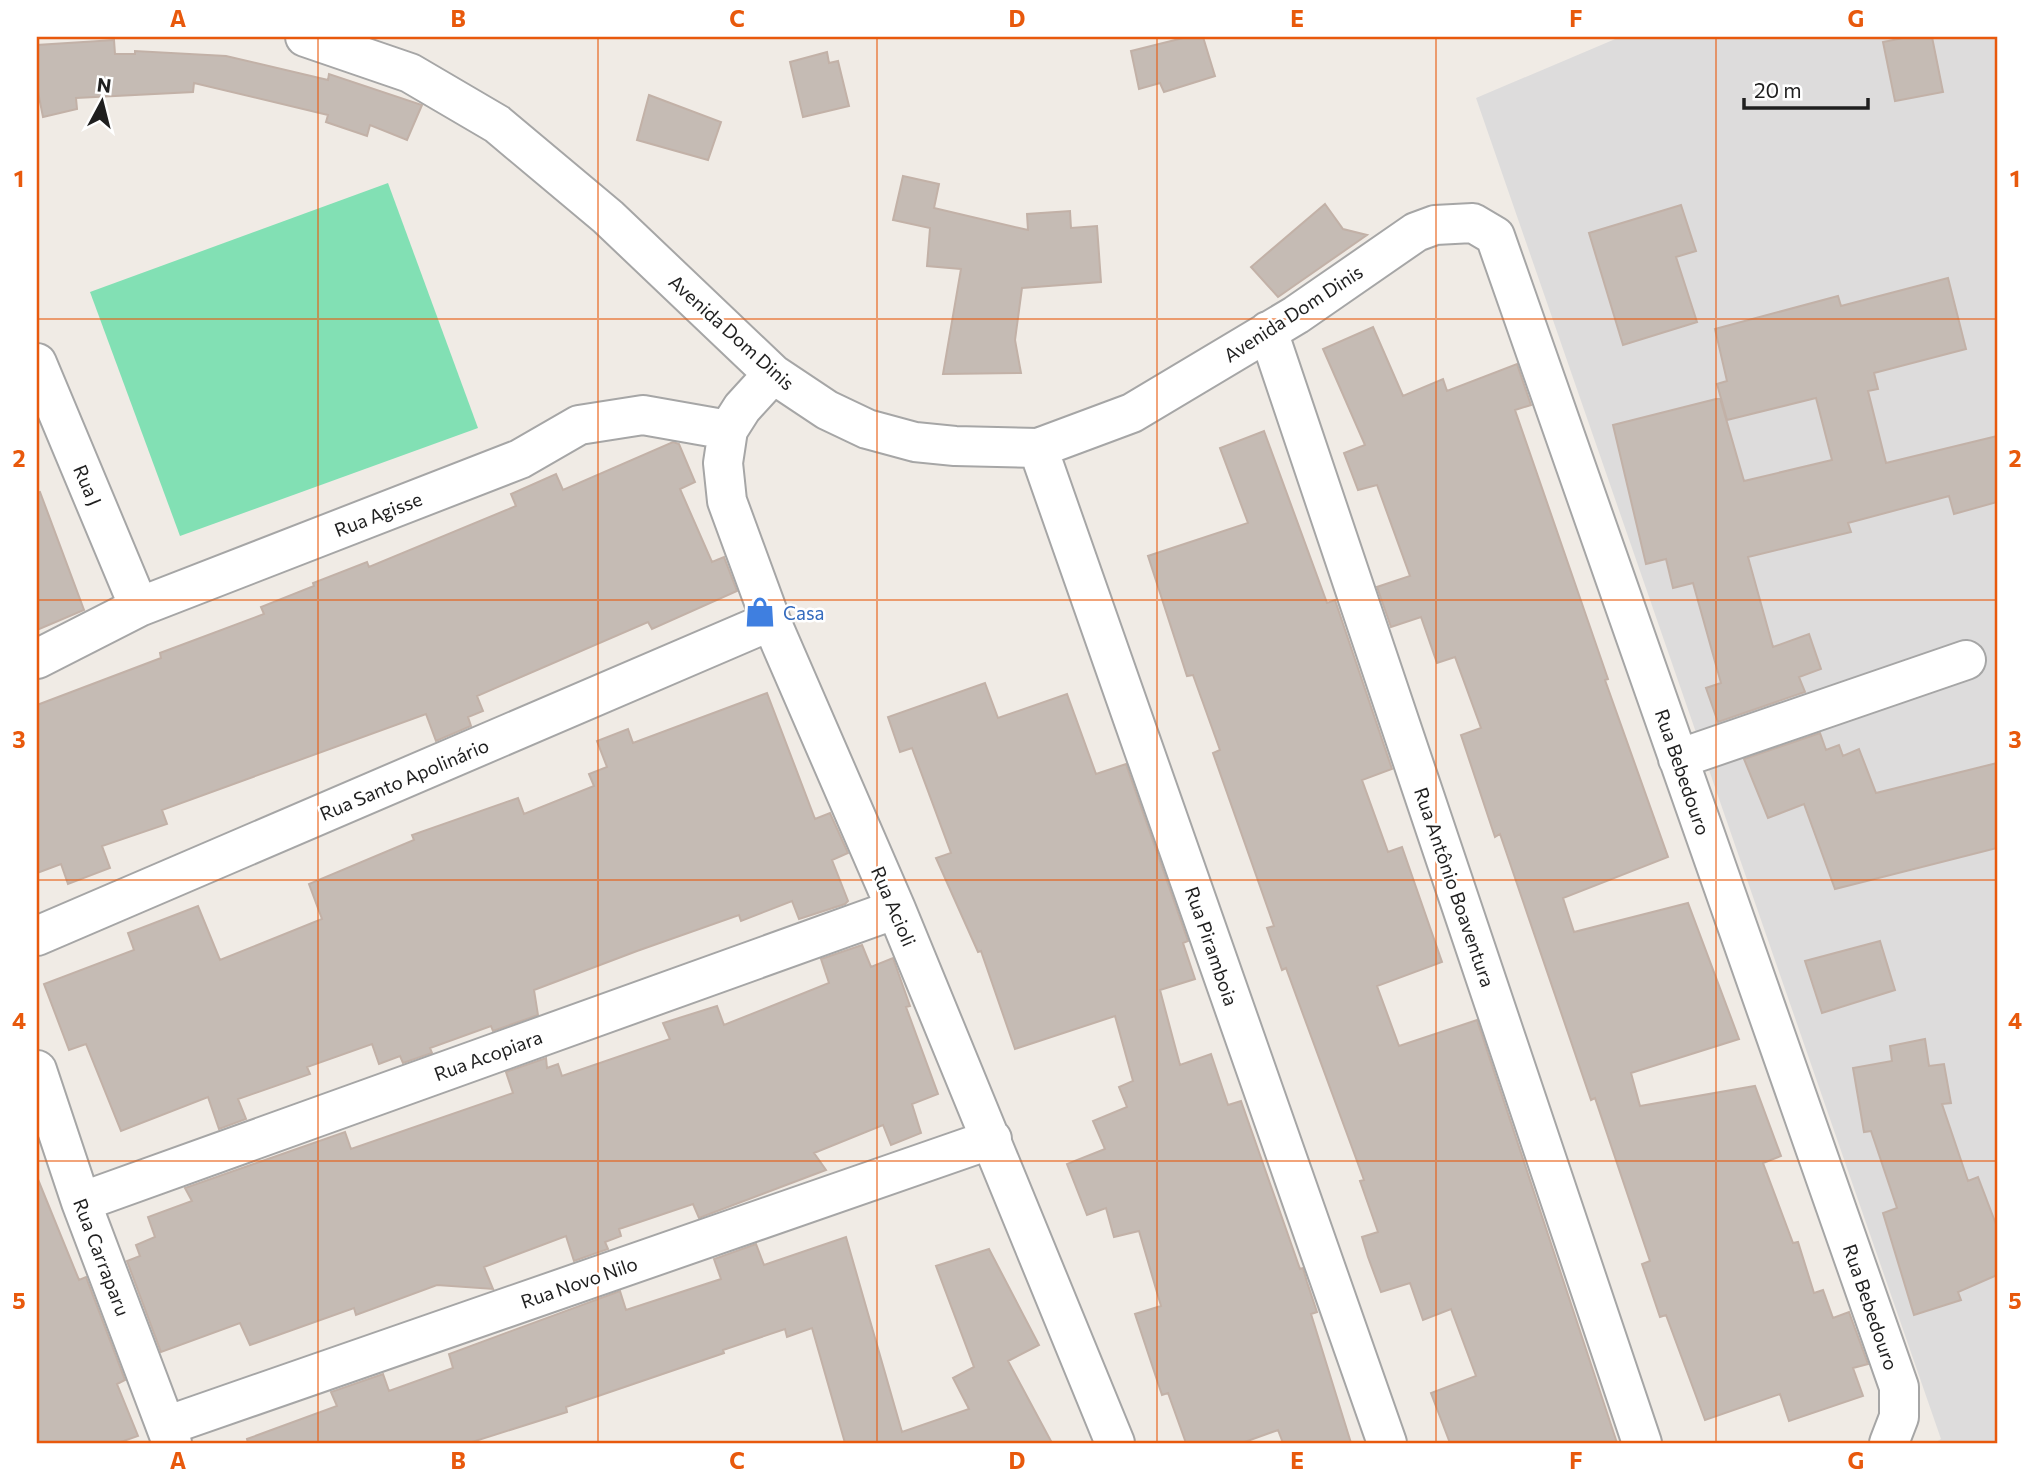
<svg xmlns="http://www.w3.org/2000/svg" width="2034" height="1480" viewBox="0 0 2034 1480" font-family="Commissioner,sans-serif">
	<rect width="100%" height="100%" fill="#f0ebe5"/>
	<path fill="#dddcdc" d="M 1620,37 L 1997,37 L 1997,1443 L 1934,1443 L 1941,1439 L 1476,98 Z"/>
	<path fill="#82e0b4" d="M 388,183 L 478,428 L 180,536 L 90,292 Z"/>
	<path fill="#c5bbb4" stroke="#c2b1a7" stroke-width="2" d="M 1187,37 L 1203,37 L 1215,76 L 1164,92 L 1160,83 L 1139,89 L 1131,51 Z
		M 1908,37 L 1932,37 L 1943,92 L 1895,101 L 1883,42 Z
		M 114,40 L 115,54 L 135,54 L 135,51 L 226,56 L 328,80 L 329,74 L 422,105 L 407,140 L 370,125 L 367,136 L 326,122 L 328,115 L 194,83 L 193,92 L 76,98 L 77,109 L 43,117 L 37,87 L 37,45 Z
		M 827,52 L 829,63 L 838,61 L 849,106 L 803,117 L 790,62 Z
		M 649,95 L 721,122 L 708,160 L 637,140 Z
		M 903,176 L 939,184 L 934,208 L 1028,230 L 1027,214 L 1070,211 L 1071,228 L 1097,226 L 1101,282 L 1022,288 L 1015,340 L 1021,373 L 943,374 L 961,269 L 927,266 L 930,228 L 893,220 Z
		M 1325,204 L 1343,229 L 1367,235 L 1278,297 L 1251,267 Z
		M 1681,205 L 1696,251 L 1676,257 L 1697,322 L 1623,345 L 1589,233 Z
		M 1948,278 L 1966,349 L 1874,373 L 1878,389 L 1868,391 L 1886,463 L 1997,436 L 1997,502 L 1954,514 L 1949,496 L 1848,523 L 1851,532 L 1748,557 L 1773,647 L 1809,634 L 1821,669 L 1799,677 L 1805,692 L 1718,722 L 1706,688 L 1721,683 L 1693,583 L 1673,588 L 1666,559 L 1646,564 L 1613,425 L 1720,398 L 1744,481 L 1832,460 L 1816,398 L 1727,420 L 1717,384 L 1727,381 L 1715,329 L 1838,296 L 1841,306 Z
		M 1373,327 L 1403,396 L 1443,379 L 1447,391 L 1517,364 L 1531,405 L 1515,410 L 1608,679 L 1605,680 L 1668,857 L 1563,898 L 1574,932 L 1688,903 L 1739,1039 L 1631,1073 L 1640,1106 L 1755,1086 L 1781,1156 L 1763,1163 L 1793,1243 L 1798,1242 L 1814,1293 L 1823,1290 L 1833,1318 L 1849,1312 L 1868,1364 L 1853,1368 L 1863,1396 L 1789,1421 L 1780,1394 L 1705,1420 L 1666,1315 L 1660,1317 L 1642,1264 L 1650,1261 L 1595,1098 L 1591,1100 L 1500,834 L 1495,837 L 1461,735 L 1481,728 L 1455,657 L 1437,663 L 1421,617 L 1391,627 L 1377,587 L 1410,576 L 1377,485 L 1358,490 L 1344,453 L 1365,445 L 1323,349 Z
		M 1264,431 L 1327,603 L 1335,600 L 1392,769 L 1362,780 L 1388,852 L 1402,847 L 1442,962 L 1377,986 L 1399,1046 L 1477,1020 L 1617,1443 L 1450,1443 L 1431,1393 L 1476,1376 L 1451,1309 L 1423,1320 L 1410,1283 L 1381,1292 L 1368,1257 L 1362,1237 L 1378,1232 L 1360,1181 L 1364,1180 L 1286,968 L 1282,970 L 1267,928 L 1274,926 L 1213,753 L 1220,750 L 1193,675 L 1187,676 L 1148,556 L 1248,523 L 1220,448 Z
		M 673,442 L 679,444 L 695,482 L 680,489 L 712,562 L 724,557 L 737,591 L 652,629 L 648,622 L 477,696 L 483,711 L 468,717 L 471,726 L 436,741 L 426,714 L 162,810 L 167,824 L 102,846 L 110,868 L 68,884 L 61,864 L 37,873 L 37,705 L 161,658 L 160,653 L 264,614 L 261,607 L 314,586 L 313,583 L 367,562 L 369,567 L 516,506 L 511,494 L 556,474 L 563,490 Z
		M 40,492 L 84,610 L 37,630 L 37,493 Z
		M 985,683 L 998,718 L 1067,694 L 1096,774 L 1126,764 L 1188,941 L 1183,943 L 1195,979 L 1160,990 L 1180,1065 L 1211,1054 L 1228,1105 L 1241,1101 L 1300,1269 L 1303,1268 L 1307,1282 L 1317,1312 L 1311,1314 L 1351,1443 L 1283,1443 L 1278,1430 L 1242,1443 L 1186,1443 L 1168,1393 L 1162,1395 L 1135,1314 L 1161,1306 L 1139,1231 L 1114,1237 L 1106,1208 L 1087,1215 L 1067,1164 L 1105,1149 L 1093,1121 L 1127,1107 L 1119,1087 L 1133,1081 L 1115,1016 L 1015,1049 L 981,951 L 978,952 L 936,858 L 951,853 L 912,748 L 900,752 L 888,717 Z
		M 767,693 L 815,819 L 830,813 L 848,853 L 832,860 L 848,901 L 845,904 L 799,919 L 792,901 L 741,921 L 739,915 L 637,951 L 534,990 L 538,1015 L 493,1031 L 491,1026 L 430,1048 L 432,1053 L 403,1063 L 400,1056 L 379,1064 L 372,1044 L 307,1067 L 310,1074 L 238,1099 L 246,1119 L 219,1129 L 208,1097 L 121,1131 L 86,1044 L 69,1050 L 44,984 L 134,950 L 128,933 L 198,906 L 220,960 L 322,919 L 309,884 L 414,840 L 412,835 L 518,798 L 524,814 L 594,786 L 589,774 L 607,767 L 597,741 L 628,729 L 633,743 Z
		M 1820,733 L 1826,750 L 1839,745 L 1843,756 L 1859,749 L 1876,793 L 1997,763 L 1997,848 L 1835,889 L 1804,804 L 1768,818 L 1744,759 Z
		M 1880,941 L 1895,990 L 1822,1013 L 1805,961 Z
		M 862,945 L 871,967 L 893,958 L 910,1006 L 906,1007 L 938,1094 L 912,1104 L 921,1133 L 891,1145 L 883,1125 L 814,1153 L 826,1170 L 699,1218 L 693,1204 L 619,1229 L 621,1236 L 605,1242 L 608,1249 L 574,1261 L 566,1236 L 484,1267 L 493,1289 L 437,1285 L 356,1315 L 354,1308 L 250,1345 L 240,1323 L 161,1352 L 127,1261 L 140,1256 L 136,1245 L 155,1237 L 148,1217 L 192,1201 L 185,1188 L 345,1132 L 351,1149 L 513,1093 L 506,1072 L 546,1058 L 547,1068 L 558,1064 L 562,1076 L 670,1039 L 663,1023 L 717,1006 L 724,1025 L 829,983 L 821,959 Z
		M 1925,1039 L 1929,1066 L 1944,1064 L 1951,1103 L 1942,1104 L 1968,1181 L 1978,1177 L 1997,1227 L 1997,1275 L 1958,1292 L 1961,1300 L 1914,1315 L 1883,1213 L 1897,1208 L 1871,1131 L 1864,1132 L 1853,1068 L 1892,1061 L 1890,1046 Z
		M 37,1177 L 79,1280 L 86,1277 L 125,1380 L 117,1384 L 138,1436 L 118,1443 L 37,1443 Z
		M 846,1237 L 902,1432 L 969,1409 L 953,1378 L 974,1367 L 936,1266 L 989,1249 L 1039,1345 L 1008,1361 L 1052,1443 L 845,1443 L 812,1328 L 787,1337 L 785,1329 L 723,1350 L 724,1353 L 566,1407 L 567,1412 L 469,1443 L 248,1443 L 247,1439 L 337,1406 L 331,1392 L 383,1374 L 389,1391 L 453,1368 L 449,1354 L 620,1291 L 626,1310 L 721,1279 L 714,1259 L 756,1244 L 764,1265 Z"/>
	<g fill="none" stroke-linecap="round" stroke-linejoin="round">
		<g stroke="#a6a6a6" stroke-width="42">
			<path id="minor" d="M 305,37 L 410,73 L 497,124 L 608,217 L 773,374 L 827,410 L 867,429 L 915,442 L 955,446 L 1038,448 L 1132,413 L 1296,315 L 1416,232 L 1435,225 L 1473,223 L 1495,236 L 1899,1387 L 1899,1417 L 1889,1443
				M 1268,331 L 1642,1443
				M 37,363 L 139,607
				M 773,374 L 742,408 L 728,430 L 723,463 L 727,501 L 771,621 L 896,909 L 1115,1443
				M 1038,448 L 1387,1443
				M 37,659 L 139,607 L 520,459 L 579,425 L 643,415 L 728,430
				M 1678,759 L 1966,660
				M 37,936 L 771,621
				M 37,1070 L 81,1202 L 172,1443
				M 81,1202 L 896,909
				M 166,1426 L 992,1139"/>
		</g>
		<use href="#minor" stroke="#fff" stroke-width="38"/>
	</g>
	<path fill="none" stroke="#e8590c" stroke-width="2" stroke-opacity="0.55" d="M 318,37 L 318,1443M 598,37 L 598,1443M 877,37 L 877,1443M 1157,37 L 1157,1443M 1436,37 L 1436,1443M 1716,37 L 1716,1443M 37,319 L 1997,319M 37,600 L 1997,600M 37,880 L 1997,880M 37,1161 L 1997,1161"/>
	<defs>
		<g id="shop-bare" transform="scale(2.415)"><path d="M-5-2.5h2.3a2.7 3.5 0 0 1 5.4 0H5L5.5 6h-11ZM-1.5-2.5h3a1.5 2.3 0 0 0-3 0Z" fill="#3f7fe0" stroke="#fff" stroke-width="2.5" paint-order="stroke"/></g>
	</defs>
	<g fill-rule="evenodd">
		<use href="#shop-bare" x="760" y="612"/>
	</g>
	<g text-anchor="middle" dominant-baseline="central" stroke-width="5" stroke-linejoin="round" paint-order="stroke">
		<g font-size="19" fill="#1f1f1f" stroke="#fff">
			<text transform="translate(1293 313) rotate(-33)">Avenida Dom Dinis</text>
			<text transform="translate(732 332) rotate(42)">Avenida Dom Dinis</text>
			<text transform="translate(88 485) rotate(67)">Rua J</text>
			<text transform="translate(378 514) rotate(-21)">Rua Agisse</text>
			<text transform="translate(1683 772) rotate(71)">Rua Bebedouro</text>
			<text transform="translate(404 779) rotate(-23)">Rua Santo Apolinário</text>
			<text transform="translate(1455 887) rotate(71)">Rua Antônio Boaventura</text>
			<text transform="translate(894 906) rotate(67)">Rua Acioli</text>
			<text transform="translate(1212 946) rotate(71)">Rua Piramboia</text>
			<text transform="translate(488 1055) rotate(-20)">Rua Acopiara</text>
			<text transform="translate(102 1257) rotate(69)">Rua Carraparu</text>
			<text transform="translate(579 1282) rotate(-19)">Rua Novo Nilo</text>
			<text transform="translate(1871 1307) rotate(71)">Rua Bebedouro</text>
		</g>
		<g font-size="19" fill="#366cbe" stroke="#fff" text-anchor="start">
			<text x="783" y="612">Casa</text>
		</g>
	</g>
	<rect width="2034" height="1480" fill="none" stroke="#ffffff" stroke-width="77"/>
	<g transform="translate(102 102) rotate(7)" stroke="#ffffff" stroke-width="5" paint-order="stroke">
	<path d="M0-5L12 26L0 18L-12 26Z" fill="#1f1f1f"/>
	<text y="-10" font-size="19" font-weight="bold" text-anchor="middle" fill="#1f1f1f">N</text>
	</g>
	<path d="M1744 98v10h124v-10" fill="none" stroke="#1f1f1f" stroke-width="3.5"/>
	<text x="1754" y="98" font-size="21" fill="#1f1f1f" stroke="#ffffff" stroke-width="5" paint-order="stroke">20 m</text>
	<rect x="38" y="38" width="1958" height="1404" fill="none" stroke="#e8590c" stroke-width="2.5"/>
	<g font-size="23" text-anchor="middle" font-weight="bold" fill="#e8590c">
		<text x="178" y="27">A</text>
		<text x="458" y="27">B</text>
		<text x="737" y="27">C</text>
		<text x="1017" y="27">D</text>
		<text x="1297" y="27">E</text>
		<text x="1576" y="27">F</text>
		<text x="1856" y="27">G</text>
		<text x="19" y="187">1</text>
		<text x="2015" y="187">1</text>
		<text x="19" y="467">2</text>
		<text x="2015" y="467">2</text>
		<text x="19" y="748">3</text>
		<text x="2015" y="748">3</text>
		<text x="19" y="1029">4</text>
		<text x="2015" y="1029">4</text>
		<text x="19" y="1309">5</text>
		<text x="2015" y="1309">5</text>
		<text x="178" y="1469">A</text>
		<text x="458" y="1469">B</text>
		<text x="737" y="1469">C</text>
		<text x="1017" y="1469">D</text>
		<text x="1297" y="1469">E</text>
		<text x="1576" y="1469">F</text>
		<text x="1856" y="1469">G</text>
	</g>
</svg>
